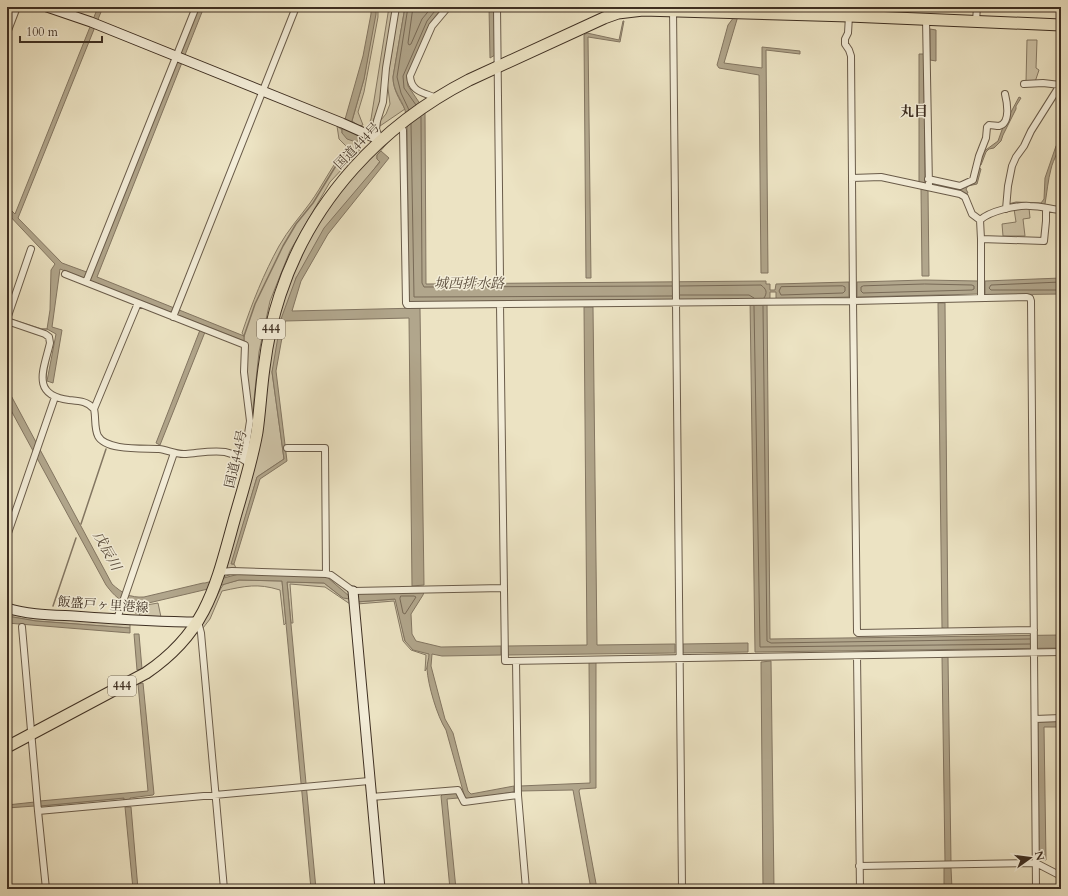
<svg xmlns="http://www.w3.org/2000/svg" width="1068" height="896" viewBox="0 0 1068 896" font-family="Cardo,'Noto Serif JP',serif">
	<rect width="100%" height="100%" fill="#ece3c3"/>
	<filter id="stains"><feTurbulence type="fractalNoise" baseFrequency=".005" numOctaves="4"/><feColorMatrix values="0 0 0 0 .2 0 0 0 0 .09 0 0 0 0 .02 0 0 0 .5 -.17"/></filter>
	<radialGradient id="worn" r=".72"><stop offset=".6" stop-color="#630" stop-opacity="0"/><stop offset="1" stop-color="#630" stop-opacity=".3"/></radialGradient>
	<path fill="#cec4a8" stroke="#867a65" d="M 376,7 L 378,7 L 378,17 L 364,92 L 358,112 L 363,125 L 359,126 L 352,121 L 364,79 Z
		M 389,7 L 393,7 L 383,75 L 380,104 L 371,126 L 368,126 L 371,119 Z
		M 399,7 L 405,7 L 393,77 C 393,89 399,99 405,109 L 380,126 L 380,121 L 386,114 L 390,104 L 387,81 Z
		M 1027,40 L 1037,40 L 1036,68 L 1039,70 L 1035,82 L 1026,82 Z
		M 337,126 L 342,130 L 342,133 L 359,140 L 359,136 L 362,138 L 359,151 L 330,182 L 290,251 L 270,301 L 259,352 L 252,418 L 247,374 L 247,344 L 244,341 L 244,336 L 242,333 C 252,303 264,273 279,246 C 288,230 299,218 310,203 C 323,185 332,165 347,147 L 339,139 Z
		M 397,132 L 377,155 L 377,159 L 380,161 L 296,278 L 272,372 L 284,459 L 257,477 L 232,564 L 234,564 L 236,568 L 224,569 L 283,298 L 299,257 L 321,217 L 372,153 Z
		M 1029,208 L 1030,218 L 1023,219 L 1025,236 L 1003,236 L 1002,224 L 1016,222 L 1014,209 Z
		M 238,572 L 328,576 L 351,594 L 350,604 L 325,587 L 290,584 L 293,623 L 291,623 L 287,582 L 324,583 L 343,598 L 327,577 L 223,579 L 223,577 Z
		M 239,580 L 282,581 L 286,623 L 284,625 L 280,590 C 257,583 246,586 222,591 L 210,619 L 203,628 L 202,625 L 221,588 L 224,584 Z
		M 424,591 L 357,602 L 396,599 L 405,641 L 430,654 L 427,668 L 425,671 L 426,655 L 411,650 L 403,641 L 394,601 L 357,604 L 355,592 Z
		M 158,603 L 161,617 L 139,617 L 141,606 Z
		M 7,611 L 130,624 L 130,628 L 36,621 L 7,616 Z
		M 124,798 L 124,801 L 41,809 L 40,806 Z"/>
	<path fill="#b1a68c" stroke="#837662" d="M 98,7 L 103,7 L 18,218 L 62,263 L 92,274 L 198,7 L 204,7 L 97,277 L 244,336 L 244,341 L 60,269 L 52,327 L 62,330 L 53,383 L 47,381 L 56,334 L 47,329 L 50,310 L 51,270 L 55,264 L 7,213 L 7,206 L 15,214 Z
		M 371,7 L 376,7 L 376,14 L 364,79 L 349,131 L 359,136 L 359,140 L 356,142 L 347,139 L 342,133 L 342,130 L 363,56 L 371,14 Z
		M 405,7 L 443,7 L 430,23 L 407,77 L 408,86 L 425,111 L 426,284 L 766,281 L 766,284 L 770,284 L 770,290 L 775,290 L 776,284 L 849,282 L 849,297 L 776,299 L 776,292 L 770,292 L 770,299 L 767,299 L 770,639 L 1061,635 L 1061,648 L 755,652 L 750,299 L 409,302 L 407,123 C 406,119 406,114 405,110 C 401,98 393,91 393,77 Z
		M 489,7 L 494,7 L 495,55 L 490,58 Z
		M 738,16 L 724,63 L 762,68 L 762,47 L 800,51 L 800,54 L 766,50 L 768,273 L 761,273 L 759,75 L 719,68 L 717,65 L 728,25 L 734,17 Z
		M 623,21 L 624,21 L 620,42 L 588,37 L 591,278 L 586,278 L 584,35 L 587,33 L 619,40 Z
		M 930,29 L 936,30 L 936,61 L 930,60 Z
		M 919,54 L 924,54 L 925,184 L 919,183 Z
		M 1019,97 L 1021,98 L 1016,106 L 1016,109 L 1003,135 L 1001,141 L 994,148 L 989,149 L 986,152 L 981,165 L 979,164 L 983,152 L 998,141 L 1003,127 Z
		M 1061,139 C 1061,149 1053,159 1051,169 C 1048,180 1047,192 1045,204 L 1043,205 L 1009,206 L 1008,204 L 1016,202 L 1041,203 L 1044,199 L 1045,178 L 1056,146 Z
		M 381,151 L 389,158 L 328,234 L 301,281 L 292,311 L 420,308 L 424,585 L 412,586 L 409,318 L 285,321 L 276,371 L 287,461 L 260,479 L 234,564 L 231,564 L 257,477 L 284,459 L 272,372 L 281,319 L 296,278 L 324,228 L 380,162 L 377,159 L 377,155 Z
		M 978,167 L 981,169 L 977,184 L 968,186 L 966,189 L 968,193 L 965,194 L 961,191 L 931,185 L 932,182 L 966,184 L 976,182 Z
		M 921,189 L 928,190 L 929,276 L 922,276 Z
		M 1061,278 L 1061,294 L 985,295 L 985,281 Z
		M 925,280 L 978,281 L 978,294 L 857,297 L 857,282 Z
		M 938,303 L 945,303 L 948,629 L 942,628 Z
		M 584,307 L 593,307 L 597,645 L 675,644 L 675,653 L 507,655 L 507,646 L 587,645 Z
		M 200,330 L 205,332 L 160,445 L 156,443 Z
		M 7,388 L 112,584 C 122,593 130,598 144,597 L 203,583 L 205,583 L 239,574 L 327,577 L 349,596 L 350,599 L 343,598 L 324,583 L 287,582 L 316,889 L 311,889 L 282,581 L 239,580 L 208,589 L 140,605 L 138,613 L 135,613 L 134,606 C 120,601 115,597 106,585 L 7,403 Z
		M 424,592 L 423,595 L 411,614 L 412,634 L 416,641 L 441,647 L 501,646 L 501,655 L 442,656 L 432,654 L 431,666 L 445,719 L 453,733 L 468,791 L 471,794 L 514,786 L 514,792 L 469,799 L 465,798 L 446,730 C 437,716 428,685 427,669 C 427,663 429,659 429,654 L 413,650 L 405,641 L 395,599 L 356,602 L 356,596 L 359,593 Z
		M 7,616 L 36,621 L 130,628 L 130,633 L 7,623 Z
		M 134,634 L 139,634 L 142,669 L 137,670 Z
		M 748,643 L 748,652 L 683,653 L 683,644 Z
		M 942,657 L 948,657 L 951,862 L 945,862 Z
		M 771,661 L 774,889 L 763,889 L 761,662 Z
		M 589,662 L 596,662 L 596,788 L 580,789 L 579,791 L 597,889 L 591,889 L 573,790 L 520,791 L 520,786 L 590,783 Z
		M 143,683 L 154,794 L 153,795 L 130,798 L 130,801 L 124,801 L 124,798 L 40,806 L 40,801 L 148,791 L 138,684 Z
		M 1038,721 L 1061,721 L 1061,727 L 1044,727 L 1046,860 L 1043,860 L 1043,858 L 1039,858 Z
		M 456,792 L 458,798 L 447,799 L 456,889 L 450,889 L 441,796 L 443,794 Z
		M 35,802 L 35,806 L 7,808 L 7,805 Z
		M 125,807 L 131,807 L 138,889 L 133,889 Z
		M 944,868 L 951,868 L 952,889 L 944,889 Z"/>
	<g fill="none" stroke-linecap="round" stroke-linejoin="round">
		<path stroke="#786a57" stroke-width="1" d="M 408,7 L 397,77 L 401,93 L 409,110
			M 413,7 L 408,43 L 409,45 L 411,44 L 422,19 L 432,7
			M 416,105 L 404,88 L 403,76 L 427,21 L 438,7
			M 421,117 L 422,283 L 424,287 L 672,286
			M 411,124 L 414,297 L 672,296
			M 1061,282 L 991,285 L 989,288 L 991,290 L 1061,290
			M 925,284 L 972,285 L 974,286 L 974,289 L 972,290 L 863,293 L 861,291 L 861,287 L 863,286 Z
			M 680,286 L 761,285 C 766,289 768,292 764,298
			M 843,286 L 845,287 L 845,291 L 843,293 L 781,295 L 779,291 L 781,287 Z
			M 680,295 L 749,295 L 754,298
			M 754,306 L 760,647 L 1030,644
			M 763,306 L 767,641 L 771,643 L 1030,639
			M 401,596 L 414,596 L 416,597 L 405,614 L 403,613 L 400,599 Z"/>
		<path stroke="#837662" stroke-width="1.5" d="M 341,159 L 345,163
			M 13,320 L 41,329 L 47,329
			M 7,336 L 10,326
			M 244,336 L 255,304 L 283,246 L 296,224 L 313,203 L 337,164 L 349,149
			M 81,524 L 106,449
			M 53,606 L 76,538"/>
		<g stroke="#6a5c4a" stroke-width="8">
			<path id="street" d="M 497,7 L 500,278
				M 673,9 L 682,889
				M 849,16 L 848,33 L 845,39 L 845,44 L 849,50 L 851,56 L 853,301 L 1027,297 L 1030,298 L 1031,301 L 1036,889
				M 926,19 L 929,187
				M 976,21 L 977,7
				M 7,33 L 17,7
				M 1024,84 L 1043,83 L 1060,85
				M 436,98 C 423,92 411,92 410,76 L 432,26 L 448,7
				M 399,124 L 403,130 L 406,303 L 407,305 L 853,301 L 857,632 L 858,633 L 1034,630
				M 380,140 L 376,129 L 377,121 L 383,102 L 386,68 L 396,7
				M 852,178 L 881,177 L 960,194 L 965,197 L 972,214 L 980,220
				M 928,179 L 960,186 L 973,180 L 979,156 L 986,138 L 987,127 L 989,125 C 992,125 996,126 999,126 C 1011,123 1007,102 1005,94
				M 1006,209 L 1008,186 L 1012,166 L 1016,157 L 1024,146 L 1031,131 L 1060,85 L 1061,78
				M 980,220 C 990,211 1016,205 1030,206 C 1040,206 1051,209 1061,210
				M 980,220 L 981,239 L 981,298
				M 981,239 L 1044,241 L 1046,221 L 1046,208
				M 65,274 L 245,345 L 244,372 L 250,421 L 244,459
				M 86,282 L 196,7
				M 500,305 L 505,661 L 1061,652
				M 173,317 L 296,7
				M 7,319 L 31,249
				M 7,321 L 45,334 L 49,337 L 50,343 C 44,369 30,395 69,400 C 79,401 87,401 94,409 C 96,417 94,428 98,436 C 106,451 144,448 159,449 C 168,450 176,455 186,454 C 199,453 212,450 225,452 C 234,454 243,459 250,464
				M 94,409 L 138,303
				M 287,448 L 325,448 L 326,574
				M 7,536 L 55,397
				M 220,572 L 232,571 L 326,574 L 331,575 L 353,591 L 503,588
				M 117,619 L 174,453
				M 198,622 L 201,633 L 224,889
				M 22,627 L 38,811 L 369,781
				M 857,656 L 860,889
				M 516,661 L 518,795 L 526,889
				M 1035,719 L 1061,718
				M 371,797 L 458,790 L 464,802 L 518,795
				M 38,811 L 46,889
				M 859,866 L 1036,863 L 1061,876"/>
		</g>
		<g stroke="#3e2f22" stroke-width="11">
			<path id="secondary" d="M 47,7 L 91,22 L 342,123 L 380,140
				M 353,591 L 380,889
				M 7,608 C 28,615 53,615 74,616 C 115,619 156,622 198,622"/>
		</g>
		<g stroke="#3e2f22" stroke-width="13">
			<path id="highway" d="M 7,747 L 146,673 C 208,631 216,585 235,517 C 243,489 252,461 257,432 C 260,411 261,389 264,368 C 267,344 272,319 280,295 C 311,200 381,125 469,80 L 604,18 L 618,13 L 643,10 L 849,16 L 1061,25"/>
		</g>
		<use href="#street" stroke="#f3edd8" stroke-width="6"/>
		<use href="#secondary" stroke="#f3edd8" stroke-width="9"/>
		<use href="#highway" stroke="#ece3c3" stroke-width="11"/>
	</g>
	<g text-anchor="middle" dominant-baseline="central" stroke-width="3" stroke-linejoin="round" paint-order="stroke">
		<g fill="#f3edd8" stroke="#746859" stroke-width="1">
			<rect x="257" y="319" width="28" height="20" rx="3"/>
			<rect x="108" y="676" width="28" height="20" rx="3"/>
		</g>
		<g font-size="12" font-weight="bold" fill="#3e2f22">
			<text x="271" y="329">444</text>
			<text x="122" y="686">444</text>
		</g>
		<g font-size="13" fill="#3e2f22" stroke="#f3edd8">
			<text transform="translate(357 146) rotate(-46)">国道444号</text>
			<text transform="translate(236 459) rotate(-77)">国道444号</text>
			<text transform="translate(103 605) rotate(4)">飯盛戸ヶ里港線</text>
		</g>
		<g font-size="14" font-weight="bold" fill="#3e2f22" stroke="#f3edd8">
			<text x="914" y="111">丸目</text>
		</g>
		<g font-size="14" font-style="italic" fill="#5b4d3c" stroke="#f3edd8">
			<text x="469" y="283">城西排水路</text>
			<text transform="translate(107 551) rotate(61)">戊辰川</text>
		</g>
	</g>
	<rect width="1068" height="896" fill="none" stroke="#ece3c3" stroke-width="24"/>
	<rect x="8" y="8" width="1052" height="880" fill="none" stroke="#3e2f22" stroke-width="2"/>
	<rect x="12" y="12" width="1044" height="872" fill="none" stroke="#3e2f22"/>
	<g transform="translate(1030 858) rotate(76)" stroke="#f3edd8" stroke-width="3" paint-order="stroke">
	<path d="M0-3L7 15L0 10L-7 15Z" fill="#3e2f22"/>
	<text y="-6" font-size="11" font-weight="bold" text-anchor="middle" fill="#3e2f22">N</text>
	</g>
	<path d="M20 36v6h82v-6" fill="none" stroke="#3e2f22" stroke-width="2"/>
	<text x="26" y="36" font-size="12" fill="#3e2f22" stroke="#f3edd8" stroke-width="3" paint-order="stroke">100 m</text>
	<rect width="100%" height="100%" filter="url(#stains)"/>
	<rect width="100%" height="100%" fill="url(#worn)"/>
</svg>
